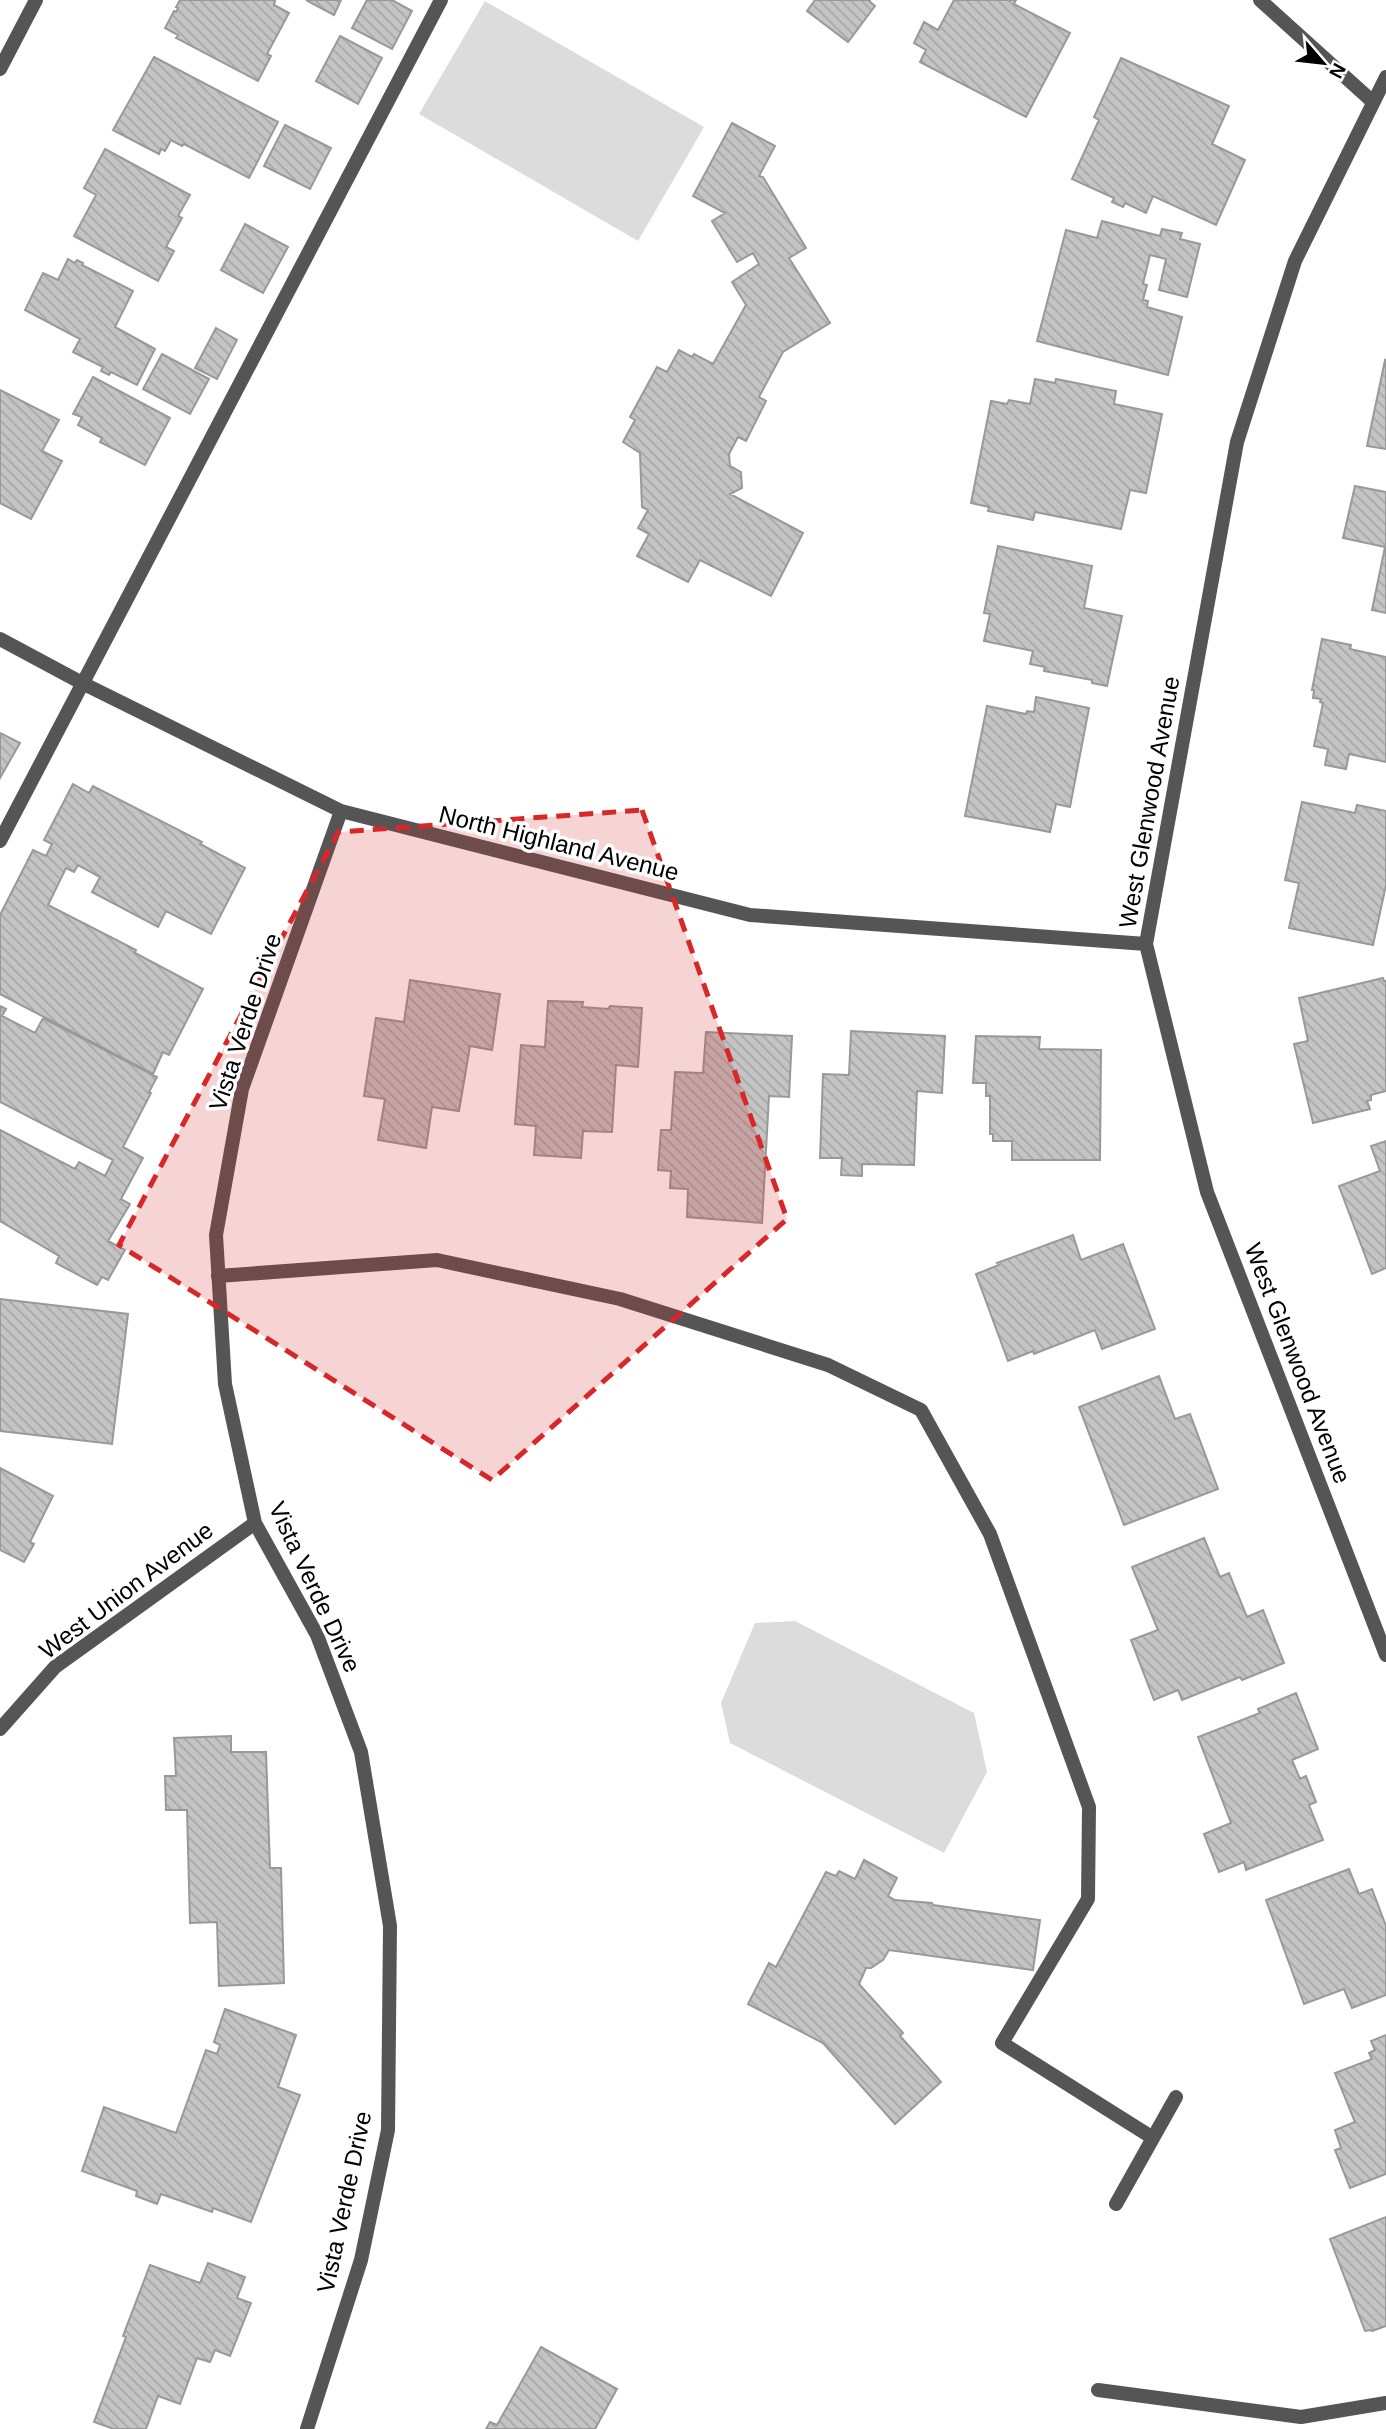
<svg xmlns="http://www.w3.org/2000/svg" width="1386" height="2429" viewBox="0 0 1386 2429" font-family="Arial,sans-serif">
	<defs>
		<pattern id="building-back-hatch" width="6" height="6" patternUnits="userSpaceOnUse" patternTransform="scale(1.75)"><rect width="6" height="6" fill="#c4c4c4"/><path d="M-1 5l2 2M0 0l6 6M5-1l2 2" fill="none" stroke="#a7a7a7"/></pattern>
	</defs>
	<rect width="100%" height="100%" fill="#fff"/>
	<path fill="#dcdcdc" d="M 485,1 L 704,127 L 638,241 L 419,114 Z
		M 795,1621 L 974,1713 L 987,1772 L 944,1853 L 730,1743 L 721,1703 L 755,1623 Z"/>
	<path fill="url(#building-back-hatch)" stroke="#999" stroke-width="2" d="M 180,0 L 273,0 L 275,1 L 274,5 L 289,13 L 267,54 L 271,56 L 258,81 L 176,38 L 178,35 L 165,28 L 174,11 L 176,12 L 178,8 L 176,7 Z
		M 306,0 L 341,0 L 334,15 Z
		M 367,0 L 392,0 L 412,11 L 392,49 L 352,28 Z
		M 815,0 L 870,0 L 869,1 L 875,6 L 848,42 L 807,11 Z
		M 954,0 L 1016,0 L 1014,4 L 1070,33 L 1026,117 L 920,62 L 926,50 L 914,43 L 924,22 L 938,30 Z
		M 340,36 L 382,58 L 358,104 L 316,81 Z
		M 154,57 L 278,122 L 249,178 L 184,144 L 182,146 L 171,140 L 165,151 L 161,149 L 159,154 L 113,130 Z
		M 1121,58 L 1229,106 L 1212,144 L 1245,160 L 1216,225 L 1153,196 L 1146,213 L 1125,203 L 1123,207 L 1112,202 L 1114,198 L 1072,179 L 1099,120 L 1094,117 Z
		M 732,123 L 775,146 L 759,176 L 763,177 L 806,248 L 789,258 L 830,323 L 783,352 L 759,397 L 766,401 L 746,441 L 738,437 L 729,454 L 730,466 L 741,472 L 742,488 L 730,494 L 803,533 L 771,596 L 700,560 L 688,582 L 637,556 L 649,534 L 638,528 L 648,510 L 642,507 L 640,453 L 623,442 L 635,420 L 630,417 L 657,367 L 667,372 L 679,350 L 692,357 L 694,354 L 713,364 L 746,305 L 732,282 L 759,264 L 753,253 L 737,262 L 712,221 L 725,213 L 693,196 Z
		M 285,125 L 331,148 L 310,189 L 264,166 Z
		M 105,149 L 190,195 L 178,216 L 182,218 L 166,247 L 174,251 L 158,281 L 74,236 L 96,195 L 84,188 Z
		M 1102,221 L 1160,236 L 1162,229 L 1182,233 L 1180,239 L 1200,244 L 1187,297 L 1159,290 L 1166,259 L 1150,255 L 1143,284 L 1147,285 L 1143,300 L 1148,301 L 1147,307 L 1182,317 L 1168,375 L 1037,341 L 1066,230 L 1097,238 Z
		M 245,224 L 288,247 L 263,293 L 221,270 Z
		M 68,259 L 75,263 L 77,260 L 83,263 L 82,265 L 133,291 L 115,327 L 155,349 L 137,385 L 111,372 L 109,375 L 101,371 L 103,367 L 73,352 L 80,339 L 25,310 L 43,273 L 58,280 Z
		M 216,328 L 237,340 L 217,379 L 195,368 Z
		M 162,354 L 209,379 L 190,414 L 143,389 Z
		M 1385,360 L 1386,361 L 1386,449 L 1367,446 Z
		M 93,377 L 170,418 L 145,465 L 100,442 L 102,438 L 78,425 L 82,417 L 73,414 Z
		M 1035,379 L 1055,383 L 1056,379 L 1116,391 L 1114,404 L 1162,414 L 1146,493 L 1130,490 L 1121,529 L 1035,512 L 1033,520 L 988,511 L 989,507 L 971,503 L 991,401 L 1007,404 L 1009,400 L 1030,404 Z
		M 0,390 L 59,420 L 42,451 L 62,461 L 31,519 L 0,503 Z
		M 1355,486 L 1386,492 L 1386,613 L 1372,610 L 1385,547 L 1343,538 Z
		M 998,546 L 1092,566 L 1084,608 L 1122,616 L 1107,686 L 1092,683 L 1092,680 L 1044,671 L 1045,667 L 1030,664 L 1033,651 L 984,641 L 990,614 L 984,613 Z
		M 1322,639 L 1351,645 L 1350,649 L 1386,657 L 1386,762 L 1349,754 L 1346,769 L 1325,765 L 1328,749 L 1314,746 L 1323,703 L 1320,702 L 1321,699 L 1313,698 L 1314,690 L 1312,690 Z
		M 1036,697 L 1089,708 L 1070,807 L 1056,804 L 1050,832 L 965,816 L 987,706 L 1026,714 L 1027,711 L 1034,712 Z
		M 0,733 L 20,743 L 0,778 Z
		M 73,784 L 89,793 L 93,786 L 202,842 L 200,844 L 245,868 L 211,934 L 166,911 L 158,927 L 92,892 L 100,877 L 78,865 L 74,872 L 66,868 L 48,905 L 136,950 L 135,953 L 203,989 L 169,1055 L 163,1052 L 153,1074 L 0,994 L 0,915 L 33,850 L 46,856 L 52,844 L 44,840 Z
		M 1302,802 L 1355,813 L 1357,805 L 1386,811 L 1386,885 L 1373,945 L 1289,928 L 1299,883 L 1285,880 Z
		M 1383,978 L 1384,981 L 1386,981 L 1386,1091 L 1371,1095 L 1371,1100 L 1367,1101 L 1370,1109 L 1313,1123 L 1294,1044 L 1308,1041 L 1299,998 Z
		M 410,980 L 500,994 L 492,1050 L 470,1046 L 459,1111 L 432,1107 L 426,1148 L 378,1140 L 385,1099 L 364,1096 L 376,1018 L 404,1022 Z
		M 548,1001 L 583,1002 L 582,1007 L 608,1009 L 610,1006 L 642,1008 L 638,1067 L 616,1065 L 612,1132 L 583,1131 L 581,1158 L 534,1155 L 536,1126 L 515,1124 L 521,1045 L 545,1047 Z
		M 0,1006 L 6,1009 L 2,1016 L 35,1033 L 43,1018 L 157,1077 L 149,1092 L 151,1093 L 123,1147 L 143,1158 L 121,1199 L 130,1204 L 108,1241 L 125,1250 L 108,1280 L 102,1277 L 97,1285 L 56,1263 L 59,1256 L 0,1221 L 0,1130 L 75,1169 L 79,1162 L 105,1176 L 113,1160 L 0,1102 Z
		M 851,1031 L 945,1036 L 942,1093 L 917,1091 L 914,1165 L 862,1164 L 862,1176 L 841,1175 L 842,1158 L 820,1158 L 823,1074 L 849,1075 Z
		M 706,1032 L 792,1036 L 789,1097 L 769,1096 L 762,1223 L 687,1217 L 688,1189 L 670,1188 L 671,1171 L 658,1170 L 661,1130 L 671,1130 L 675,1072 L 703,1073 Z
		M 976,1036 L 1040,1037 L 1039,1049 L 1101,1050 L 1100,1160 L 1012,1160 L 1012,1141 L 993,1141 L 993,1134 L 990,1134 L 990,1096 L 986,1096 L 986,1083 L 973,1083 Z
		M 1386,1141 L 1386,1268 L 1372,1274 L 1339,1186 L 1380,1171 L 1371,1146 Z
		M 1073,1235 L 1081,1260 L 1123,1244 L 1155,1329 L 1102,1349 L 1095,1330 L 1034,1354 L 1033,1351 L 1008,1361 L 976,1274 L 999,1265 L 997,1263 Z
		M 0,1299 L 128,1314 L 112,1444 L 0,1431 Z
		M 1159,1376 L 1175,1419 L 1190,1414 L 1218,1489 L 1124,1525 L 1079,1407 Z
		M 0,1468 L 53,1496 L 30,1542 L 34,1544 L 24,1562 L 0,1550 Z
		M 1204,1538 L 1220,1577 L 1229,1573 L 1247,1617 L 1263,1610 L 1284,1663 L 1242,1680 L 1240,1677 L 1182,1700 L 1178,1690 L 1154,1700 L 1131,1640 L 1158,1630 L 1132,1567 Z
		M 1296,1693 L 1318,1749 L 1292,1760 L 1300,1779 L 1306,1776 L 1316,1802 L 1309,1805 L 1323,1840 L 1246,1870 L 1244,1862 L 1219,1872 L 1204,1834 L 1231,1823 L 1198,1737 L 1260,1713 L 1258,1709 Z
		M 231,1736 L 231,1752 L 266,1752 L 270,1868 L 281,1868 L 284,1983 L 219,1986 L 217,1922 L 190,1923 L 187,1810 L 166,1810 L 165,1776 L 176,1776 L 174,1738 Z
		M 864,1860 L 897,1878 L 888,1896 L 895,1900 L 932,1903 L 933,1905 L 1040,1920 L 1033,1970 L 889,1950 L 883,1960 L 871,1968 L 866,1968 L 859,1984 L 903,2033 L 900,2036 L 941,2082 L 895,2124 L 823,2043 L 748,2004 L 769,1963 L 776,1967 L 826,1872 L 836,1876 L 839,1871 L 855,1879 Z
		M 1349,1869 L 1359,1894 L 1372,1889 L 1386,1926 L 1386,1995 L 1352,2008 L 1344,1989 L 1304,2004 L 1266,1900 Z
		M 225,2009 L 296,2035 L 278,2087 L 300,2095 L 251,2222 L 213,2208 L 212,2212 L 161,2194 L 157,2204 L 136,2196 L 137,2191 L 82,2171 L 104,2107 L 176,2133 L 206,2050 L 217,2054 L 220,2045 L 214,2042 Z
		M 1386,2035 L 1386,2174 L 1350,2188 L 1335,2150 L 1341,2148 L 1335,2130 L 1355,2122 L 1335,2073 L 1372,2059 L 1369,2053 L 1375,2050 L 1371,2041 Z
		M 1386,2217 L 1386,2326 L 1372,2331 L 1371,2330 L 1365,2331 L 1330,2239 Z
		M 208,2263 L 245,2277 L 237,2298 L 251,2303 L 230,2356 L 215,2350 L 210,2362 L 197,2358 L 180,2404 L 158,2396 L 146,2429 L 114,2429 L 94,2422 L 126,2337 L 123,2336 L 150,2265 L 200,2283 Z
		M 541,2347 L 617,2389 L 595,2429 L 486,2429 L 490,2422 L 497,2425 Z"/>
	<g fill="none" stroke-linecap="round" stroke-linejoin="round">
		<path stroke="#555" stroke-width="14" d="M 0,841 L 441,0
			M 218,1276 L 437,1260 L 620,1299 L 828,1365 L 921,1410 L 990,1534 L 1089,1807 L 1088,1899 L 1002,2043 L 1153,2138 L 1176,2097
			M 1116,2204 L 1153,2138"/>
		<path stroke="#555" stroke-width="14" d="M 1260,0 L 1373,102
			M 0,69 L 36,0
			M 1386,77 L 1295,261 L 1237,442 L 1146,944 L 1207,1192 L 1386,1655
			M 0,639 L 82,683 L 341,811 L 750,915 L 1146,944
			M 0,1729 L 55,1667 L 255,1523
			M 1098,2390 L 1301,2417 L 1386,2403
			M 307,2429 L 361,2260 L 388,2130 L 390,1926 L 361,1752 L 317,1635 L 255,1523 L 225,1384 L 216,1235 L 242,1089 L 341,811"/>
	</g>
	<path fill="#d62828" fill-opacity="0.2" stroke="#d62828" stroke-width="5" stroke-dasharray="14 9" stroke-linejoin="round" d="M 642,810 L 787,1219 L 492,1480 L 119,1245 L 338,832 Z"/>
	<g text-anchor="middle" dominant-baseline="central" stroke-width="7" stroke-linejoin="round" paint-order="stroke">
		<g font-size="24" fill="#000" stroke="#fff">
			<text transform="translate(1149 802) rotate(-80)">West Glenwood Avenue</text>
			<text transform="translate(559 843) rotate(14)">North Highland Avenue</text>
			<text transform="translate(245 1022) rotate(-72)">Vista Verde Drive</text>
			<text transform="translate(1298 1363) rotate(69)">West Glenwood Avenue</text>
			<text transform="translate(315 1587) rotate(65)">Vista Verde Drive</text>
			<text transform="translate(126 1590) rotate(-37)">West Union Avenue</text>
			<text transform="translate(344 2202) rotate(-78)">Vista Verde Drive</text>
		</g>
	</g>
	<g transform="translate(1323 63) rotate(118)" stroke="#ffffff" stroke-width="5" paint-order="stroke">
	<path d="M0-5L12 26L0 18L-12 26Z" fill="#000000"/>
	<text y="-10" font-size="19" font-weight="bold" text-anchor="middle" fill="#000000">N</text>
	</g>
</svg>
